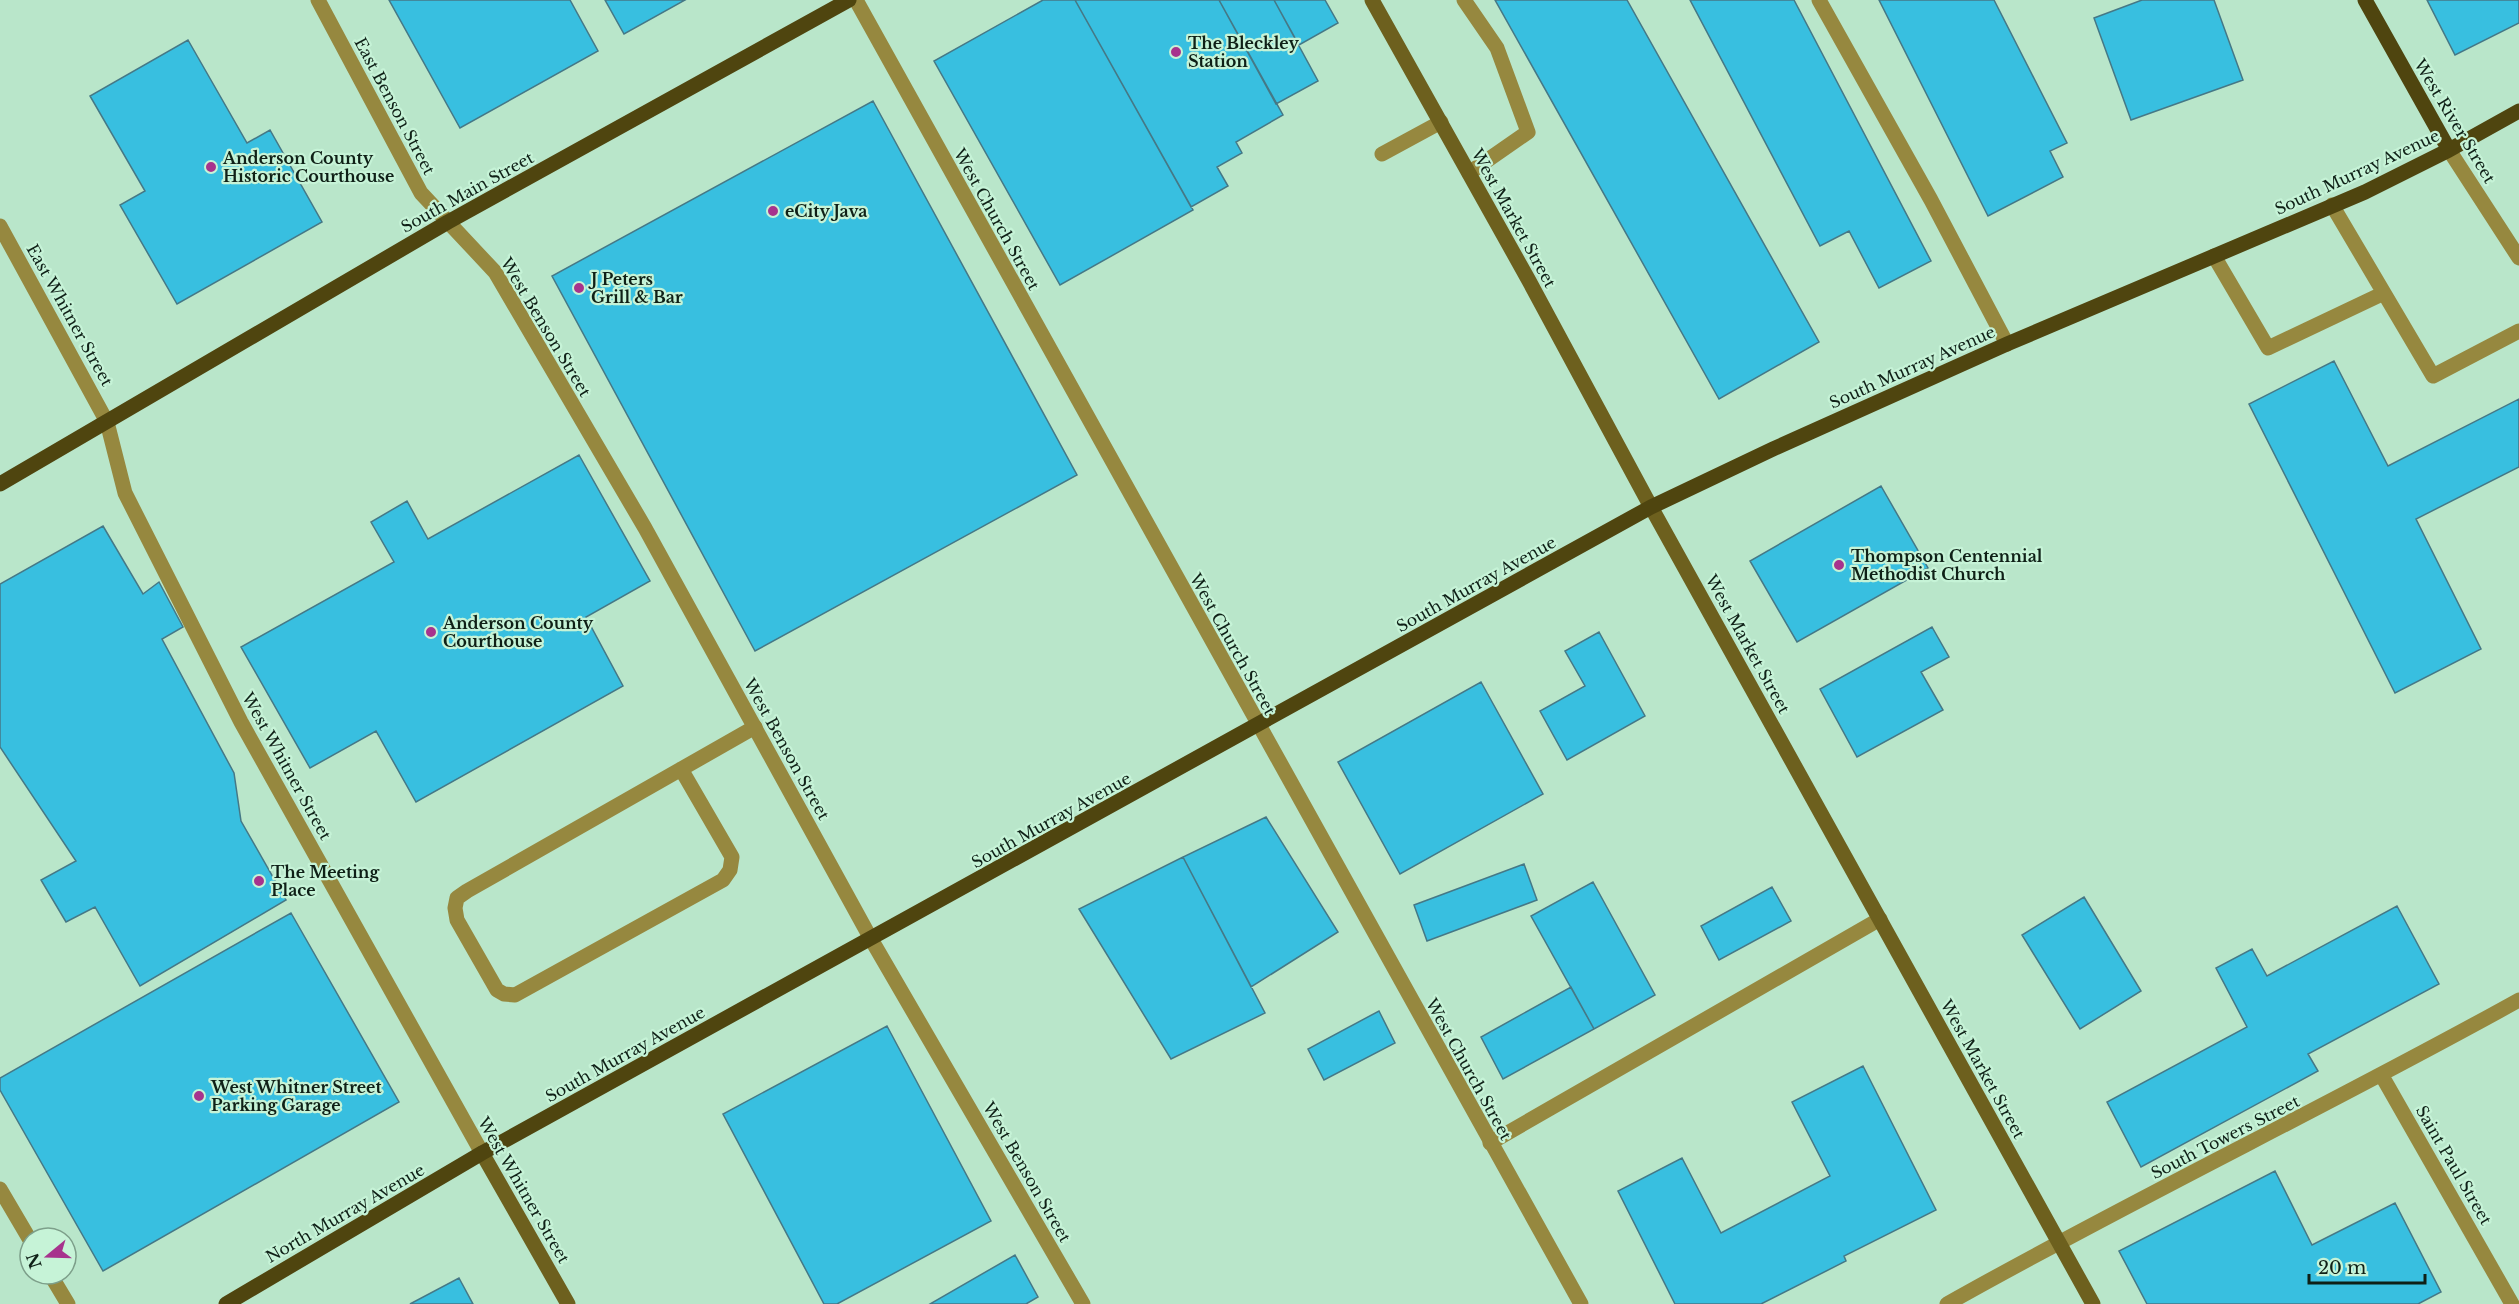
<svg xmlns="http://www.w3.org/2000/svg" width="2519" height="1304" viewBox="0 0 2519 1304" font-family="'Libre Baskerville',serif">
	<rect width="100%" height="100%" fill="#b9e6ca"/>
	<path fill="#38bfe0" stroke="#457886" stroke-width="1.5" d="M 389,0 L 570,0 L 598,51 L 460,128 Z
		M 605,0 L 685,0 L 624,34 Z
		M 1043,0 L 1075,0 L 1193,210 L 1060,285 L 934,61 Z
		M 1075,0 L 1219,0 L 1283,115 L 1236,142 L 1242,153 L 1217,167 L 1228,186 L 1191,207 Z
		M 1219,0 L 1274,0 L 1318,81 L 1276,104 Z
		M 1274,0 L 1325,0 L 1338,23 L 1299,45 Z
		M 1495,0 L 1627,0 L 1819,342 L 1719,399 Z
		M 1690,0 L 1794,0 L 1931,261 L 1879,288 L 1849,231 L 1820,246 Z
		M 1879,0 L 1994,0 L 2067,143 L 2050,151 L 2063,177 L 1988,216 Z
		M 2142,0 L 2214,0 L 2243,80 L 2131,120 L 2094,18 Z
		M 2427,0 L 2519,0 L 2519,23 L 2455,55 Z
		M 188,40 L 247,143 L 270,130 L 322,222 L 177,304 L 120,205 L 145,191 L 90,96 Z
		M 873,101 L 1077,475 L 755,651 L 552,276 Z
		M 2334,361 L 2388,466 L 2519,399 L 2519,467 L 2416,519 L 2481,649 L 2395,693 L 2249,404 Z
		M 579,455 L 650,581 L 586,617 L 623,686 L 416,802 L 376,731 L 310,768 L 241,647 L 394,562 L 371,522 L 407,501 L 428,539 Z
		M 1881,486 L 1928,568 L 1797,642 L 1750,561 Z
		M 103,526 L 143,594 L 159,582 L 183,627 L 162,639 L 234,773 L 241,821 L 286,900 L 140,986 L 95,907 L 66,922 L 41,880 L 76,861 L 0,747 L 0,584 Z
		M 1932,627 L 1949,657 L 1921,672 L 1943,710 L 1857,757 L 1820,689 Z
		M 1599,632 L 1645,716 L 1567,760 L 1540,711 L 1585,686 L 1565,651 Z
		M 1481,682 L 1543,794 L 1400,874 L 1338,762 Z
		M 1266,817 L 1338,932 L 1251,987 L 1183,857 Z
		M 1183,857 L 1265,1013 L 1171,1059 L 1079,909 Z
		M 1524,864 L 1537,900 L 1427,941 L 1414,905 Z
		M 1593,882 L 1655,995 L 1594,1029 L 1531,916 Z
		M 1772,887 L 1791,921 L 1719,960 L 1701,926 Z
		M 2084,897 L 2141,991 L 2080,1029 L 2022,935 Z
		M 2397,906 L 2439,984 L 2308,1054 L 2318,1071 L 2141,1167 L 2107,1102 L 2247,1027 L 2216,968 L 2252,949 L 2267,976 Z
		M 291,913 L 399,1102 L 103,1271 L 0,1090 L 0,1078 Z
		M 1571,987 L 1594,1029 L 1503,1079 L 1481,1037 Z
		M 1379,1011 L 1395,1043 L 1324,1080 L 1308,1049 Z
		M 887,1026 L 991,1221 L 837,1304 L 824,1304 L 723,1114 Z
		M 1863,1066 L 1936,1210 L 1844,1256 L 1846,1261 L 1761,1304 L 1675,1304 L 1618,1191 L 1682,1158 L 1721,1233 L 1830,1176 L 1792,1102 Z
		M 2275,1171 L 2312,1245 L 2395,1203 L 2441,1292 L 2418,1304 L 2147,1304 L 2119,1251 Z
		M 1015,1255 L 1038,1297 L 1026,1304 L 930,1304 Z
		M 459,1278 L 473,1304 L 410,1304 Z"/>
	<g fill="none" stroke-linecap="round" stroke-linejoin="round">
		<path stroke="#96883f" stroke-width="15" d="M 1464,0 L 1497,48 L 1528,132 L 1469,173
			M 1819,0 L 1931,200 L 2007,344
			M 1382,154 L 1441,122
			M 2332,205 L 2433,376 L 2519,331
			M 2214,256 L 2268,348 L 2384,293
			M 681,769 L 732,857 L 730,870 L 723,880 L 515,995 L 504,994 L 497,990 L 457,920 L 455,908 L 457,898 L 467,891 L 755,727
			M 1490,1143 L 1880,919
			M 0,1189 L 30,1240
			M 50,1274 L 68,1304"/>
		<path stroke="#96883f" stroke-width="15" d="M 318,0 L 421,193 L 495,272 L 645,528 L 871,939 L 1083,1304
			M 856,0 L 1581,1304
			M 2449,150 L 2519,258
			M 0,226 L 107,422 L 125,493 L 241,722 L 482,1153
			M 2382,1076 L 2512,1304
			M 1947,1304 C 2135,1198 2330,1105 2519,1000"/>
		<path stroke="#6d601e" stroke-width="15" d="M 1372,0 L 1528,279 L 1651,507 L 2093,1304
			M 482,1153 L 568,1304"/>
		<path stroke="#4f450f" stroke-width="15" d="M 2365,0 L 2449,150
			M 0,484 L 448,222 L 849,0
			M 226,1304 L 482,1153 L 1651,507 L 1773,449 L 2007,344 L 2365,192 L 2449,150 L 2519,111"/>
	</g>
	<g fill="#a7338d" stroke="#c6f3d7" stroke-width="2">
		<circle cx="1176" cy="52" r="6"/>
		<circle cx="211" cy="167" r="6"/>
		<circle cx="773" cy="211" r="6"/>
		<circle cx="579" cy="288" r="6"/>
		<circle cx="1839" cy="565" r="6"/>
		<circle cx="431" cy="632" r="6"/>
		<circle cx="259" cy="881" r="6"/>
		<circle cx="199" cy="1096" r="6"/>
	</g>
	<g text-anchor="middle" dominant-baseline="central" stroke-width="4.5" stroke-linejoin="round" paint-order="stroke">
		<g font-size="16" font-weight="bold" fill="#0f2017" stroke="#c6f3d7" text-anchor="start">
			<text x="1188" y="43">The Bleckley<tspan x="1188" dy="18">Station</tspan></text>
			<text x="223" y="158">Anderson County<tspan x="223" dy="18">Historic Courthouse</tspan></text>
			<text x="785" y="211">eCity Java</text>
			<text x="591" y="279">J Peters<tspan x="591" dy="18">Grill &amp; Bar</tspan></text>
			<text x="1851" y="556">Thompson Centennial<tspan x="1851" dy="18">Methodist Church</tspan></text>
			<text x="443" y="623">Anderson County<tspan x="443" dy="18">Courthouse</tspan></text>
			<text x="271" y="872">The Meeting<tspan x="271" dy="18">Place</tspan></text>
			<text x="211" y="1087">West Whitner Street<tspan x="211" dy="18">Parking Garage</tspan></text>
		</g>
		<g font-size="16" fill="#0f2017" stroke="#c6f3d7">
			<text transform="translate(395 106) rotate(62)">East Benson Street</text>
			<text transform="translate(2455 121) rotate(59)">West River Street</text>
			<text transform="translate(2357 172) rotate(-25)">South Murray Avenue</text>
			<text transform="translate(467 192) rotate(-29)">South Main Street</text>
			<text transform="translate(1514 218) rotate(61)">West Market Street</text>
			<text transform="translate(997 219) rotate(61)">West Church Street</text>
			<text transform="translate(70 315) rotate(61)">East Whitner Street</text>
			<text transform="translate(546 327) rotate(59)">West Benson Street</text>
			<text transform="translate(1912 367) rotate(-24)">South Murray Avenue</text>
			<text transform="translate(1476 584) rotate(-29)">South Murray Avenue</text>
			<text transform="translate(1233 644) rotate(61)">West Church Street</text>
			<text transform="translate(1748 644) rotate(61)">West Market Street</text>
			<text transform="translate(787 749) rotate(61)">West Benson Street</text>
			<text transform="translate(287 766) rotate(61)">West Whitner Street</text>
			<text transform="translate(1051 820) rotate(-29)">South Murray Avenue</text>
			<text transform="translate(625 1054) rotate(-29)">South Murray Avenue</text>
			<text transform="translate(1469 1069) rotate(61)">West Church Street</text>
			<text transform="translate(1983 1069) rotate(61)">West Market Street</text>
			<text transform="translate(2225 1137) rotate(-27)">South Towers Street</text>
			<text transform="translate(2454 1165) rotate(60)">Saint Paul Street</text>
			<text transform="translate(1027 1172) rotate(60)">West Benson Street</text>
			<text transform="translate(524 1190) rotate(60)">West Whitner Street</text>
			<text transform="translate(345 1213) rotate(-30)">North Murray Avenue</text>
		</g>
	</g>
	<g transform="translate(48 1256) rotate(251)"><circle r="28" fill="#c6f3d7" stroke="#7d9f8a" stroke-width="1.5"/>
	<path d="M0-4.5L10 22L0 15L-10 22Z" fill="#a7338d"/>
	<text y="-9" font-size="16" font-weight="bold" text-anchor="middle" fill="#0f2017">N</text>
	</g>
	<path d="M2309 1274v9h116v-9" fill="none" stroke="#0f2017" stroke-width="3"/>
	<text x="2318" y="1274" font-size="18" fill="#0f2017" stroke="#c6f3d7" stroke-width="4.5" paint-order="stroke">20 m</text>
</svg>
